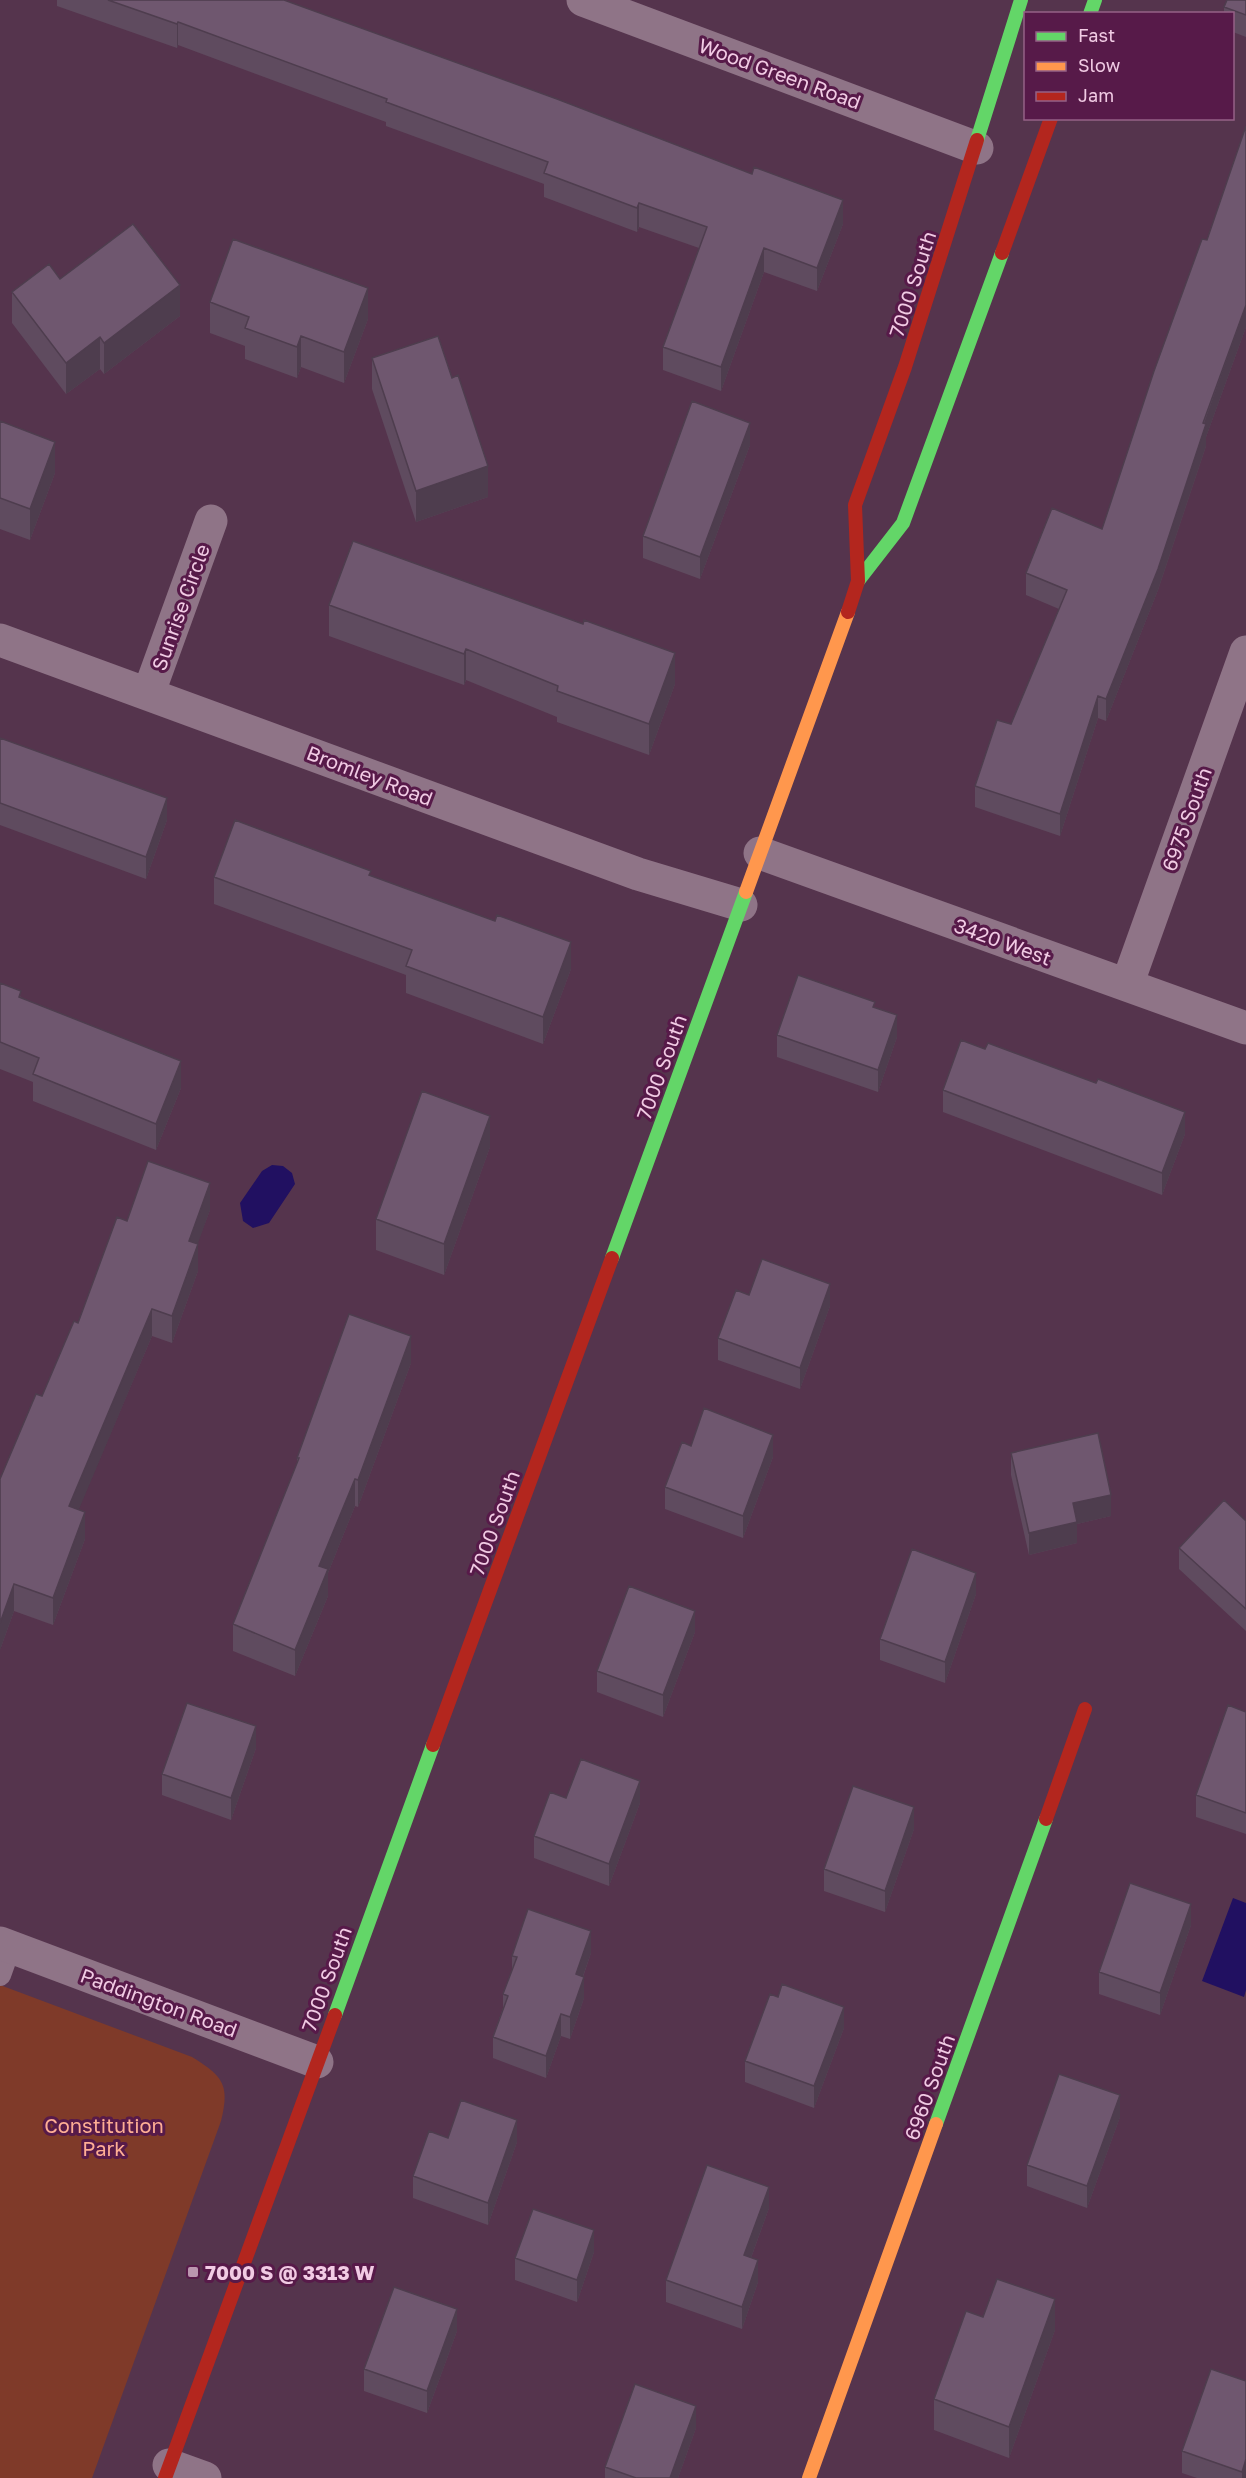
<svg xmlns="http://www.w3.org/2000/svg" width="1246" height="2478" viewBox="0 0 1246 2478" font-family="'Golos Text',sans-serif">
	<rect width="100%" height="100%" fill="#55344d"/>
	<path fill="#7f3a29" d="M 0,1985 L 192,2057 C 223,2076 230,2085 221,2121 L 92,2478 L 0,2478 Z"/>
	<path fill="#211061" d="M 272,1165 L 283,1166 L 292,1173 L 295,1184 L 269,1223 L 253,1228 L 243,1221 L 240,1203 L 262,1171 Z
		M 1233,1898 L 1246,1903 L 1246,1990 L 1244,1997 L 1202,1981 Z"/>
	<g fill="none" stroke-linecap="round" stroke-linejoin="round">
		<path stroke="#8f7487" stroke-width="22" d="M 0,1975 L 10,1947"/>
		<path stroke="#8f7487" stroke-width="33" d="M 583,0 L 977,148
			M 0,640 L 638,874 L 741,905
			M 149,692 L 211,521
			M 760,853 L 1246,1028
			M 1127,985 L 1246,652
			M 0,1943 L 317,2062
			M 169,2465 L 205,2478"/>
		<path stroke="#63d668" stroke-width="14" d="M 1090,14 L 1095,0
			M 977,140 L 1021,0
			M 858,581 L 903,523 L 1002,253
			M 612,1258 L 746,892
			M 335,2015 L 433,1745
			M 936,2124 L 1046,1819"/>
		<path stroke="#ff974d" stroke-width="14" d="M 746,892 L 848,612
			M 809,2478 L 936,2124"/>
		<path stroke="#b3261e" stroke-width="14" d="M 1002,253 L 1051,118
			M 848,612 L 858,581 L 855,505 L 905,367 L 977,140
			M 433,1745 L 612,1258
			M 1046,1819 L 1085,1709
			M 165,2478 L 335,2015"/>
	</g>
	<path fill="#5f4b5f" d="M 57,0 L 284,0 L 843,224 L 817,291 L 764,272 L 721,391 L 663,370 L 663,347 L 699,248 L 639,227 L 637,232 L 544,197 L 544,184 L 386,126 L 386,122 L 178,45 L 177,48 L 57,6 Z
		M 1246,0 L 1246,37 L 1233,32 L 1233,14 L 1224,14 L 1224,7 Z
		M 1246,126 L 1246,327 L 1206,437 L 1206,446 L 1158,590 L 1106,721 L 1098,718 L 1060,836 L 975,807 L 975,786 L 1011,724 L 1059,609 L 1026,595 L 1026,573 L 1102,529 L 1207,240 Z
		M 60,279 L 180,316 L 104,374 L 100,369 L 66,394 L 12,323 L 12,292 Z
		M 210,302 L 368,319 L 344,383 L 301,367 L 297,378 L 245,359 L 245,346 L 210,333 Z
		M 372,358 L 488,497 L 416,522 L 372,389 Z
		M 0,421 L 55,473 L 30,540 L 0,529 Z
		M 750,445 L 700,579 L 643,558 L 643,536 Z
		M 329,605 L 675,684 L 649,755 L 557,722 L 557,717 L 466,680 L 464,685 L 329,636 Z
		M 0,738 L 167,820 L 146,879 L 0,825 Z
		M 371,876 L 571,969 L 543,1044 L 406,993 L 406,975 L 214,904 L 214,877 Z
		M 0,983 L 21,997 L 181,1088 L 156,1150 L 33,1101 L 33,1082 L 0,1069 Z
		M 875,1008 L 897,1037 L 878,1092 L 777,1057 L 777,1035 Z
		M 985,1049 L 1096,1083 L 1185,1134 L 1162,1195 L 943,1112 L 943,1090 Z
		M 490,1147 L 444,1275 L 376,1250 L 376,1219 Z
		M 210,1210 L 197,1244 L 198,1271 L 172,1343 L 152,1336 L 78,1510 L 85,1539 L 53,1625 L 14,1611 L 0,1650 L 42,1396 L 78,1323 Z
		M 749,1295 L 830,1306 L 800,1389 L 718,1360 L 718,1338 Z
		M 411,1363 L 358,1507 L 355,1506 L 328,1573 L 328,1596 L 295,1676 L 233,1651 L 233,1624 L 297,1463 L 297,1458 Z
		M 691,1446 L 773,1457 L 743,1538 L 665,1509 L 665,1487 Z
		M 1011,1453 L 1111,1516 L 1077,1524 L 1077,1543 L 1029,1555 L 1011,1475 Z
		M 1246,1521 L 1246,1631 L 1179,1569 L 1179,1548 Z
		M 976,1594 L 945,1683 L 880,1660 L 880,1639 Z
		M 695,1632 L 663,1717 L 597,1692 L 597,1671 Z
		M 1246,1712 L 1246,1834 L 1196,1817 L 1196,1795 Z
		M 256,1748 L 231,1820 L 162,1795 L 162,1774 Z
		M 566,1798 L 640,1803 L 609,1886 L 534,1858 L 534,1836 Z
		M 914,1829 L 885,1912 L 824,1891 L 824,1869 Z
		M 1191,1925 L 1160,2015 L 1099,1994 L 1099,1972 Z
		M 591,1953 L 583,1977 L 584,1998 L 570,2039 L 561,2036 L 546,2078 L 493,2058 L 493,2037 L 503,2008 L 503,1994 L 512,1971 L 512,1956 Z
		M 844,2028 L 814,2108 L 745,2082 L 745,2061 Z
		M 1120,2117 L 1087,2208 L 1027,2186 L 1027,2165 Z
		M 448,2138 L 517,2142 L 488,2225 L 413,2198 L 413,2176 Z
		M 769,2208 L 751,2258 L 758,2282 L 742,2329 L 666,2302 L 666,2280 Z
		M 594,2252 L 577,2302 L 515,2280 L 515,2258 Z
		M 983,2317 L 1055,2330 L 1009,2458 L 934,2430 L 934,2399 Z
		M 457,2331 L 427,2413 L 364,2391 L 364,2369 Z
		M 1211,2369 L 1246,2478 L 1197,2478 L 1182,2473 L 1182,2451 Z
		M 696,2428 L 678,2478 L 605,2478 L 605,2467 Z"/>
	<path fill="#4e3d4e" d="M 178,22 L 178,45 L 177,48 L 177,24 Z
		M 843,200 L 843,224 L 817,291 L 817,268 Z
		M 639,203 L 639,227 L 637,232 L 637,208 Z
		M 764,248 L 764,272 L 721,391 L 721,367 Z
		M 180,285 L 180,316 L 104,374 L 104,343 Z
		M 368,288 L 368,319 L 344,383 L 344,352 Z
		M 1246,305 L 1246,327 L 1206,437 L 1206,446 L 1158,590 L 1106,721 L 1106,699 Z
		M 301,336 L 301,367 L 297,378 L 297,347 Z
		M 100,337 L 100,369 L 66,394 L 66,363 Z
		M 750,423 L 750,445 L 700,579 L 700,557 Z
		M 55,442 L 55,473 L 30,540 L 30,509 Z
		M 488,466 L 488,497 L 416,522 L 416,491 Z
		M 466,649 L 466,680 L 464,685 L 464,654 Z
		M 675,653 L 675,684 L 649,755 L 649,724 Z
		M 1098,696 L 1098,718 L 1060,836 L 1060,814 Z
		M 167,798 L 167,820 L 146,879 L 146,857 Z
		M 571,942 L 571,969 L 543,1044 L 543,1017 Z
		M 897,1015 L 897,1037 L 878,1092 L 878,1070 Z
		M 181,1061 L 181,1088 L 156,1150 L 156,1124 Z
		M 1185,1112 L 1185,1134 L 1162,1195 L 1162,1173 Z
		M 490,1116 L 490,1147 L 444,1275 L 444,1244 Z
		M 210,1183 L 210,1210 L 189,1268 L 189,1241 Z
		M 198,1244 L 198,1271 L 172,1343 L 172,1316 Z
		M 830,1284 L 830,1306 L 800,1389 L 800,1368 Z
		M 152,1309 L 152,1336 L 69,1533 L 69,1506 Z
		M 411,1336 L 411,1363 L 358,1507 L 358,1480 Z
		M 773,1435 L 773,1457 L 743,1538 L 743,1516 Z
		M 355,1479 L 355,1506 L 328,1573 L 328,1596 L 295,1676 L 295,1650 L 319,1566 Z
		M 1111,1495 L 1111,1516 L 1077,1524 L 1077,1543 L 1029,1555 L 1029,1533 L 1073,1503 Z
		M 85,1512 L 85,1539 L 53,1625 L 53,1598 Z
		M 976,1573 L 976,1594 L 945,1683 L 945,1662 Z
		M 14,1584 L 14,1611 L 0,1650 L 0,1623 Z
		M 695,1611 L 695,1632 L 663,1717 L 663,1695 Z
		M 256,1726 L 256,1748 L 231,1820 L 231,1798 Z
		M 640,1781 L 640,1803 L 609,1886 L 609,1864 Z
		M 914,1807 L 914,1829 L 885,1912 L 885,1891 Z
		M 1191,1904 L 1191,1925 L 1160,2015 L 1160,1993 Z
		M 591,1931 L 591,1953 L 576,1996 L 576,1974 Z
		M 584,1977 L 584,1998 L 570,2039 L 570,2017 Z
		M 844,2007 L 844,2028 L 814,2108 L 814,2086 Z
		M 561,2014 L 561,2036 L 546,2078 L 546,2056 Z
		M 1120,2095 L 1120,2117 L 1087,2208 L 1087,2186 Z
		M 517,2120 L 517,2142 L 488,2225 L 488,2203 Z
		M 769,2187 L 769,2208 L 744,2277 L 744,2255 Z
		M 594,2230 L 594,2252 L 577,2302 L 577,2280 Z
		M 758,2260 L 758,2282 L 742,2329 L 742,2307 Z
		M 1055,2299 L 1055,2330 L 1009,2458 L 1009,2427 Z
		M 457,2309 L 457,2331 L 427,2413 L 427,2391 Z
		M 696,2406 L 696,2428 L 678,2478 L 670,2478 Z
		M 1246,2459 L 1246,2478 L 1242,2478 L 1242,2472 Z"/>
	<path fill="#6f576f" stroke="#4e3d4e" stroke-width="1.5" d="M 108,0 L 284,0 L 557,99 L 752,174 L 754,167 L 843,200 L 817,268 L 764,248 L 721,367 L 663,347 L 707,227 L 639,203 L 637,208 L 544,173 L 548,162 L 386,102 L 387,99 L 178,22 L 177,24 Z
		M 1227,0 L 1246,0 L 1246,15 L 1224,7 Z
		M 1246,126 L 1246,305 L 1203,423 L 1206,424 L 1158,569 L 1106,699 L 1098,696 L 1060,814 L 975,786 L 997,720 L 1011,724 L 1067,590 L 1026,573 L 1052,508 L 1102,529 L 1154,371 L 1202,239 L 1207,240 Z
		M 133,224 L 180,285 L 104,343 L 100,337 L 66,363 L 12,292 L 49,264 L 60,279 Z
		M 233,239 L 368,288 L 344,352 L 301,336 L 297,347 L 245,328 L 249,317 L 210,302 Z
		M 438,336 L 452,378 L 458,375 L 488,466 L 416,491 L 372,358 Z
		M 692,401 L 750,423 L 700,557 L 643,536 Z
		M 0,421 L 55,442 L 30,509 L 0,498 Z
		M 353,541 L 583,624 L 584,620 L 675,653 L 649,724 L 557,691 L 558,686 L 466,649 L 464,654 L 329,605 Z
		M 0,738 L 167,798 L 146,857 L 0,803 Z
		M 235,820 L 371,871 L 369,875 L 495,921 L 497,915 L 571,942 L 543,1017 L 406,966 L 412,950 L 214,877 Z
		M 798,975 L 875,1002 L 873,1007 L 897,1015 L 878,1070 L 777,1035 Z
		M 0,983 L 21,991 L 19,997 L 181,1061 L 156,1124 L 33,1074 L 39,1058 L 0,1042 Z
		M 961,1040 L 985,1049 L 988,1043 L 1096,1083 L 1098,1079 L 1185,1112 L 1162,1173 L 943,1090 Z
		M 422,1091 L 490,1116 L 444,1244 L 376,1219 Z
		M 148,1161 L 210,1183 L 189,1241 L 198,1244 L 172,1316 L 152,1309 L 69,1506 L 85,1512 L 53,1598 L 14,1584 L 0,1623 L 0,1479 L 36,1394 L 42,1396 L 74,1321 L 78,1323 L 117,1217 L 127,1221 Z
		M 762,1259 L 830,1284 L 800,1368 L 718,1338 L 736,1290 L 749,1295 Z
		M 349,1314 L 411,1336 L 358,1480 L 355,1479 L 319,1566 L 328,1569 L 295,1650 L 233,1624 L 299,1458 L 297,1458 Z
		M 704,1408 L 773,1435 L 743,1516 L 665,1487 L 682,1442 L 691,1446 Z
		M 1098,1433 L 1111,1495 L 1073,1503 L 1077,1522 L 1029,1533 L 1011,1453 Z
		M 1224,1500 L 1246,1521 L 1246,1609 L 1179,1548 Z
		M 912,1549 L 976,1573 L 945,1662 L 880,1639 Z
		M 629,1586 L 695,1611 L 663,1695 L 597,1671 Z
		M 187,1703 L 256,1726 L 231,1798 L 162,1774 Z
		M 1228,1705 L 1246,1712 L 1246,1813 L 1196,1795 Z
		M 581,1759 L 640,1781 L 609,1864 L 534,1836 L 550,1792 L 566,1798 Z
		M 853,1786 L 914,1807 L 885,1891 L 824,1869 Z
		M 1130,1883 L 1191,1904 L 1160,1993 L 1099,1972 Z
		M 528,1909 L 591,1931 L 576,1974 L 584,1977 L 570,2017 L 561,2014 L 546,2056 L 493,2037 L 508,1996 L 503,1994 L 517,1957 L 512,1956 Z
		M 782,1984 L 844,2007 L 814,2086 L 745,2061 L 770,1994 L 778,1997 Z
		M 1059,2074 L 1120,2095 L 1087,2186 L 1027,2165 Z
		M 461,2100 L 517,2120 L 488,2203 L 413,2176 L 429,2131 L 448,2138 Z
		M 707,2165 L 769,2187 L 744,2255 L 758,2260 L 742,2307 L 666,2280 Z
		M 533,2209 L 594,2230 L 577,2280 L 515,2258 Z
		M 997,2279 L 1055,2299 L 1009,2427 L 934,2399 L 966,2311 L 983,2317 Z
		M 394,2287 L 457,2309 L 427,2391 L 364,2369 Z
		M 1211,2369 L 1246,2381 L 1246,2459 L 1242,2472 L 1182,2451 Z
		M 635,2384 L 696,2406 L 670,2478 L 636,2478 L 605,2467 Z"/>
	<rect fill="#ba96af" stroke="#571a49" stroke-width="2" x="187" y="2266" width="12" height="12" rx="3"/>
	<g text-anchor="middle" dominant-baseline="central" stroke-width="6" stroke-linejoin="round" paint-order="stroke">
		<g font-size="20" fill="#f1cbe4" stroke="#571a49">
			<text transform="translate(780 73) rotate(20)">Wood Green Road</text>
			<text transform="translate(912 284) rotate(-72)">7000 South</text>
			<text transform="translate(180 607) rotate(-70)">Sunrise Circle</text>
			<text transform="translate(370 775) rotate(21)">Bromley Road</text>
			<text transform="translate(1186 819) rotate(-70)">6975 South</text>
			<text transform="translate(1003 941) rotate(20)">3420 West</text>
			<text transform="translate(661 1067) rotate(-70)">7000 South</text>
			<text transform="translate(494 1523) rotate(-70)">7000 South</text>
			<text transform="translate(326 1979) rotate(-70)">7000 South</text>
			<text transform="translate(159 2002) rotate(20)">Paddington Road</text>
			<text transform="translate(929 2087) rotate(-70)">6960 South</text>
		</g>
		<g font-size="20" fill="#feae94" stroke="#571a49">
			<text x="104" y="2125">Constitution<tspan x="104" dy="23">Park</tspan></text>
		</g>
		<g font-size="20" font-weight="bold" fill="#f1cbe4" stroke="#571a49" text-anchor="start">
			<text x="205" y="2272">7000 S @ 3313 W</text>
		</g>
	</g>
	<rect x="1024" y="12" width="210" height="108" fill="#571a49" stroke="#956187" stroke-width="1.5"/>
	<rect x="1036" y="32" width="30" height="9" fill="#63d668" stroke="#956187" stroke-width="1.5"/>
	<text x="1078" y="42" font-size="18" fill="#f1cbe4">Fast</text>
	<rect x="1036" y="62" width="30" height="9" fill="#ff974d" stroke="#956187" stroke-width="1.5"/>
	<text x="1078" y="72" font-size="18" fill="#f1cbe4">Slow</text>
	<rect x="1036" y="92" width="30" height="9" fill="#b3261e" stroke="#956187" stroke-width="1.5"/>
	<text x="1078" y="102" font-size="18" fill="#f1cbe4">Jam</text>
</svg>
